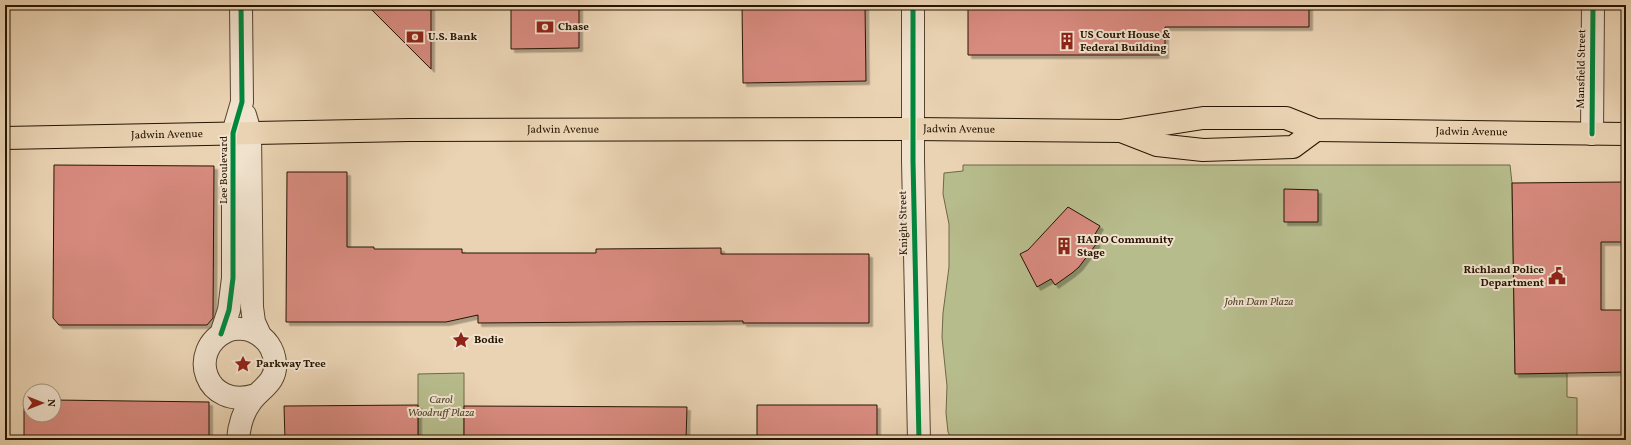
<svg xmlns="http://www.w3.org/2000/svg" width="1631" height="445" viewBox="0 0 1631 445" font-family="Vollkorn,serif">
	<defs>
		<filter id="shadow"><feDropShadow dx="3.5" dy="3.5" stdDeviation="0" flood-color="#0004"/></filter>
	</defs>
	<rect width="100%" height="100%" fill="#ead3b3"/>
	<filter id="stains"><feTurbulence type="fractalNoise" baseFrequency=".005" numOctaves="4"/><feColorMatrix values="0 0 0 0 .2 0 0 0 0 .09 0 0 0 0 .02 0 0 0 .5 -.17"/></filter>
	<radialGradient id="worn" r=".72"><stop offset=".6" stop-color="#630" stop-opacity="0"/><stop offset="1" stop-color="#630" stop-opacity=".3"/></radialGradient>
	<path fill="#b7bc8c" stroke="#6e6846" d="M 963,165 L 1510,165 L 1512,183 L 1515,373 L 1567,373 L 1567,397 L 1577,398 L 1577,440 L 952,440 L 948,432 L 946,413 L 947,386 L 942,337 L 943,313 L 949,267 L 949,224 L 943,194 L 944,173 L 963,171 Z
		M 464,373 L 464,440 L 418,440 L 418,374 Z"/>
	<path fill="#d78a7e" stroke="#261500" filter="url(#shadow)" d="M 367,5 L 431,5 L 431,69 Z
		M 511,5 L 579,5 L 579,48 L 511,49 Z
		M 742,5 L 865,5 L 866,81 L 743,83 Z
		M 968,5 L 1309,5 L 1309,27 L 1165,27 L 1165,55 L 968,55 Z
		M 54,165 L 214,166 L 213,318 L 207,325 L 59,325 L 53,318 Z
		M 287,172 L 347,172 L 347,247 L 374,247 L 374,249 L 462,249 L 462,253 L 596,253 L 596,249 L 721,248 L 721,254 L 869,254 L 869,323 L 743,323 L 743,321 L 478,323 L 478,315 L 446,322 L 286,322 Z
		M 1626,182 L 1626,242 L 1601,242 L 1601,310 L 1626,310 L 1626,372 L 1515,374 L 1512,183 Z
		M 1284,189 L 1318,190 L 1318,222 L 1284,222 Z
		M 1068,207 L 1100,226 L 1092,239 L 1097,243 L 1079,267 L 1072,273 L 1055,285 L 1051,279 L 1037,287 L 1020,254 L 1028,250 Z
		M 24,400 L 30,400 L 30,415 L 54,415 L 54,400 L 209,402 L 209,440 L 24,440 Z
		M 418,405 L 418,440 L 285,440 L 284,406 Z
		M 757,405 L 877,405 L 877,440 L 757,440 Z
		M 464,406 L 687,407 L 686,440 L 464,440 Z"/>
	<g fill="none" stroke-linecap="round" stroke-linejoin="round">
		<g stroke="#57442d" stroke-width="24">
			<path id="minor" d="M 913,5 L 913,161 L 919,440
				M 245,115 L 250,132 L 252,307 L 254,322 L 260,335
				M 1592,134 L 1593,5
				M 221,334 L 229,310 L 233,278 L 233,133 L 242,102 L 241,5
				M 238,440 C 239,427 242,414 250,403 C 259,389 277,383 275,363 C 274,349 266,338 254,332 C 246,328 235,328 227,331 C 186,350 205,411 256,395"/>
		</g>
		<g stroke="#261500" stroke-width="24">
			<g id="major">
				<path d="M 1121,131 L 1157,145 L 1203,150 L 1293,147 L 1316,130"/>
				<path id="s1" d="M 5,138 L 409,130 L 912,129 L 1120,131 L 1203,118 L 1286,118 L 1316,130 L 1626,134"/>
			</g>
		</g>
		<use href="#minor" stroke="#f1e2ce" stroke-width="22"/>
		<use href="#major" stroke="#ead3b3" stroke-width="22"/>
		<g stroke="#f1e2ce" stroke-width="8">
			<path id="cycleway" d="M 913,5 L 913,161 L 919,440
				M 1592,134 L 1593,5
				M 221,334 L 229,310 L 233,278 L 233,133 L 242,102 L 241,5"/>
		</g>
		<use href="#cycleway" stroke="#00873e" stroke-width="5"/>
	</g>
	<defs>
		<g id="bank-bare" transform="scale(1.38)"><path d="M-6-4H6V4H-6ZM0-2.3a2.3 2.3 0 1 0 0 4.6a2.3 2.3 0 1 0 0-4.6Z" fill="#8f2418" stroke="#f1e2ce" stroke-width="2.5" paint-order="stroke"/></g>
		<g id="building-bare" transform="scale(1.38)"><path d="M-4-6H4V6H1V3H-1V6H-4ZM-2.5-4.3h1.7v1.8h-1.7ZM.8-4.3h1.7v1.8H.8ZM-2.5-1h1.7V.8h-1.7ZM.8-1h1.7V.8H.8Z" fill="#8f2418" stroke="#f1e2ce" stroke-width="2.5" paint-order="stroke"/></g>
		<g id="civic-bare" transform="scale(1.38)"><path d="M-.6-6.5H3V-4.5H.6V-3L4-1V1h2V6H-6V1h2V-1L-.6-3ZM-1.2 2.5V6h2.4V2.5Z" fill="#8f2418" stroke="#f1e2ce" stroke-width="2.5" paint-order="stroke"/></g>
		<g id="sight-bare" transform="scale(1.38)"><path d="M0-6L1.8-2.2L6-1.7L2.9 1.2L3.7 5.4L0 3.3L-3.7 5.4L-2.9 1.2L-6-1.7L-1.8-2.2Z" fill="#8f2418" stroke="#f1e2ce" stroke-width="2.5" paint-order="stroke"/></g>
	</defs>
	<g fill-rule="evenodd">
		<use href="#bank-bare" x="545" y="27"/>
		<use href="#bank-bare" x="415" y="37"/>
		<use href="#building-bare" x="1067" y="41"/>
		<use href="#building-bare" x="1064" y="246"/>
		<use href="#civic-bare" x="1557" y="276"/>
		<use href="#sight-bare" x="461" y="340"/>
		<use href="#sight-bare" x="243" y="364"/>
	</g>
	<g text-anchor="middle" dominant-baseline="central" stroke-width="4" stroke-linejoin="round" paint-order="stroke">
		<g font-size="11" font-weight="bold" fill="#261500" stroke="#f1e2ce" text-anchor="start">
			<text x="558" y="27">Chase</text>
			<text x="1080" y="35">US Court House &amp;<tspan x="1080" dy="13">Federal Building</tspan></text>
			<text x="428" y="37">U.S. Bank</text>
			<text x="1077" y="240">HAPO Community<tspan x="1077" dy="13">Stage</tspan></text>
			<text x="1544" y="270" text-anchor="end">Richland Police<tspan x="1544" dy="13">Department</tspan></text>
			<text x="474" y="340">Bodie</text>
			<text x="256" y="364">Parkway Tree</text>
		</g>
		<g font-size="11" fill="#261500" stroke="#f1e2ce">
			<text transform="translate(1582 69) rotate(-89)">Mansfield Street</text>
			<text stroke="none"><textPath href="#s1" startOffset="558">Jadwin Avenue</textPath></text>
			<text stroke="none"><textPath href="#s1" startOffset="954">Jadwin Avenue</textPath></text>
			<text stroke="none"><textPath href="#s1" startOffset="1470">Jadwin Avenue</textPath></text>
			<text stroke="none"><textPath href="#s1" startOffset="162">Jadwin Avenue</textPath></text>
			<text transform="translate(224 170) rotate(-90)">Lee Boulevard</text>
			<text transform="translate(904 223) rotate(-91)">Knight Street</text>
		</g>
		<g font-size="11" font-style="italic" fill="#52472a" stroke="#f1e2ce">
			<text x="1259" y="302">John Dam Plaza</text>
			<text x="441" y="400">Carol<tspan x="441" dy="13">Woodruff Plaza</tspan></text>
		</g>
	</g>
	<rect width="1631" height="445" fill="none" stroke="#ead3b3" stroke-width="20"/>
	<rect x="6" y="6" width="1619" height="433" fill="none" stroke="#261500" stroke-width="2"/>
	<rect x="10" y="10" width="1611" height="425" fill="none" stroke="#261500"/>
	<g transform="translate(42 403) rotate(90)"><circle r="19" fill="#f1e2ce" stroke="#a0907c"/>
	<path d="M0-3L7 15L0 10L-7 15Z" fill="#8f2418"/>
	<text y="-6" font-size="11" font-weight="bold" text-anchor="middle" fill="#261500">N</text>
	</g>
	<rect width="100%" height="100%" filter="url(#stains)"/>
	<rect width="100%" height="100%" fill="url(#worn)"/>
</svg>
